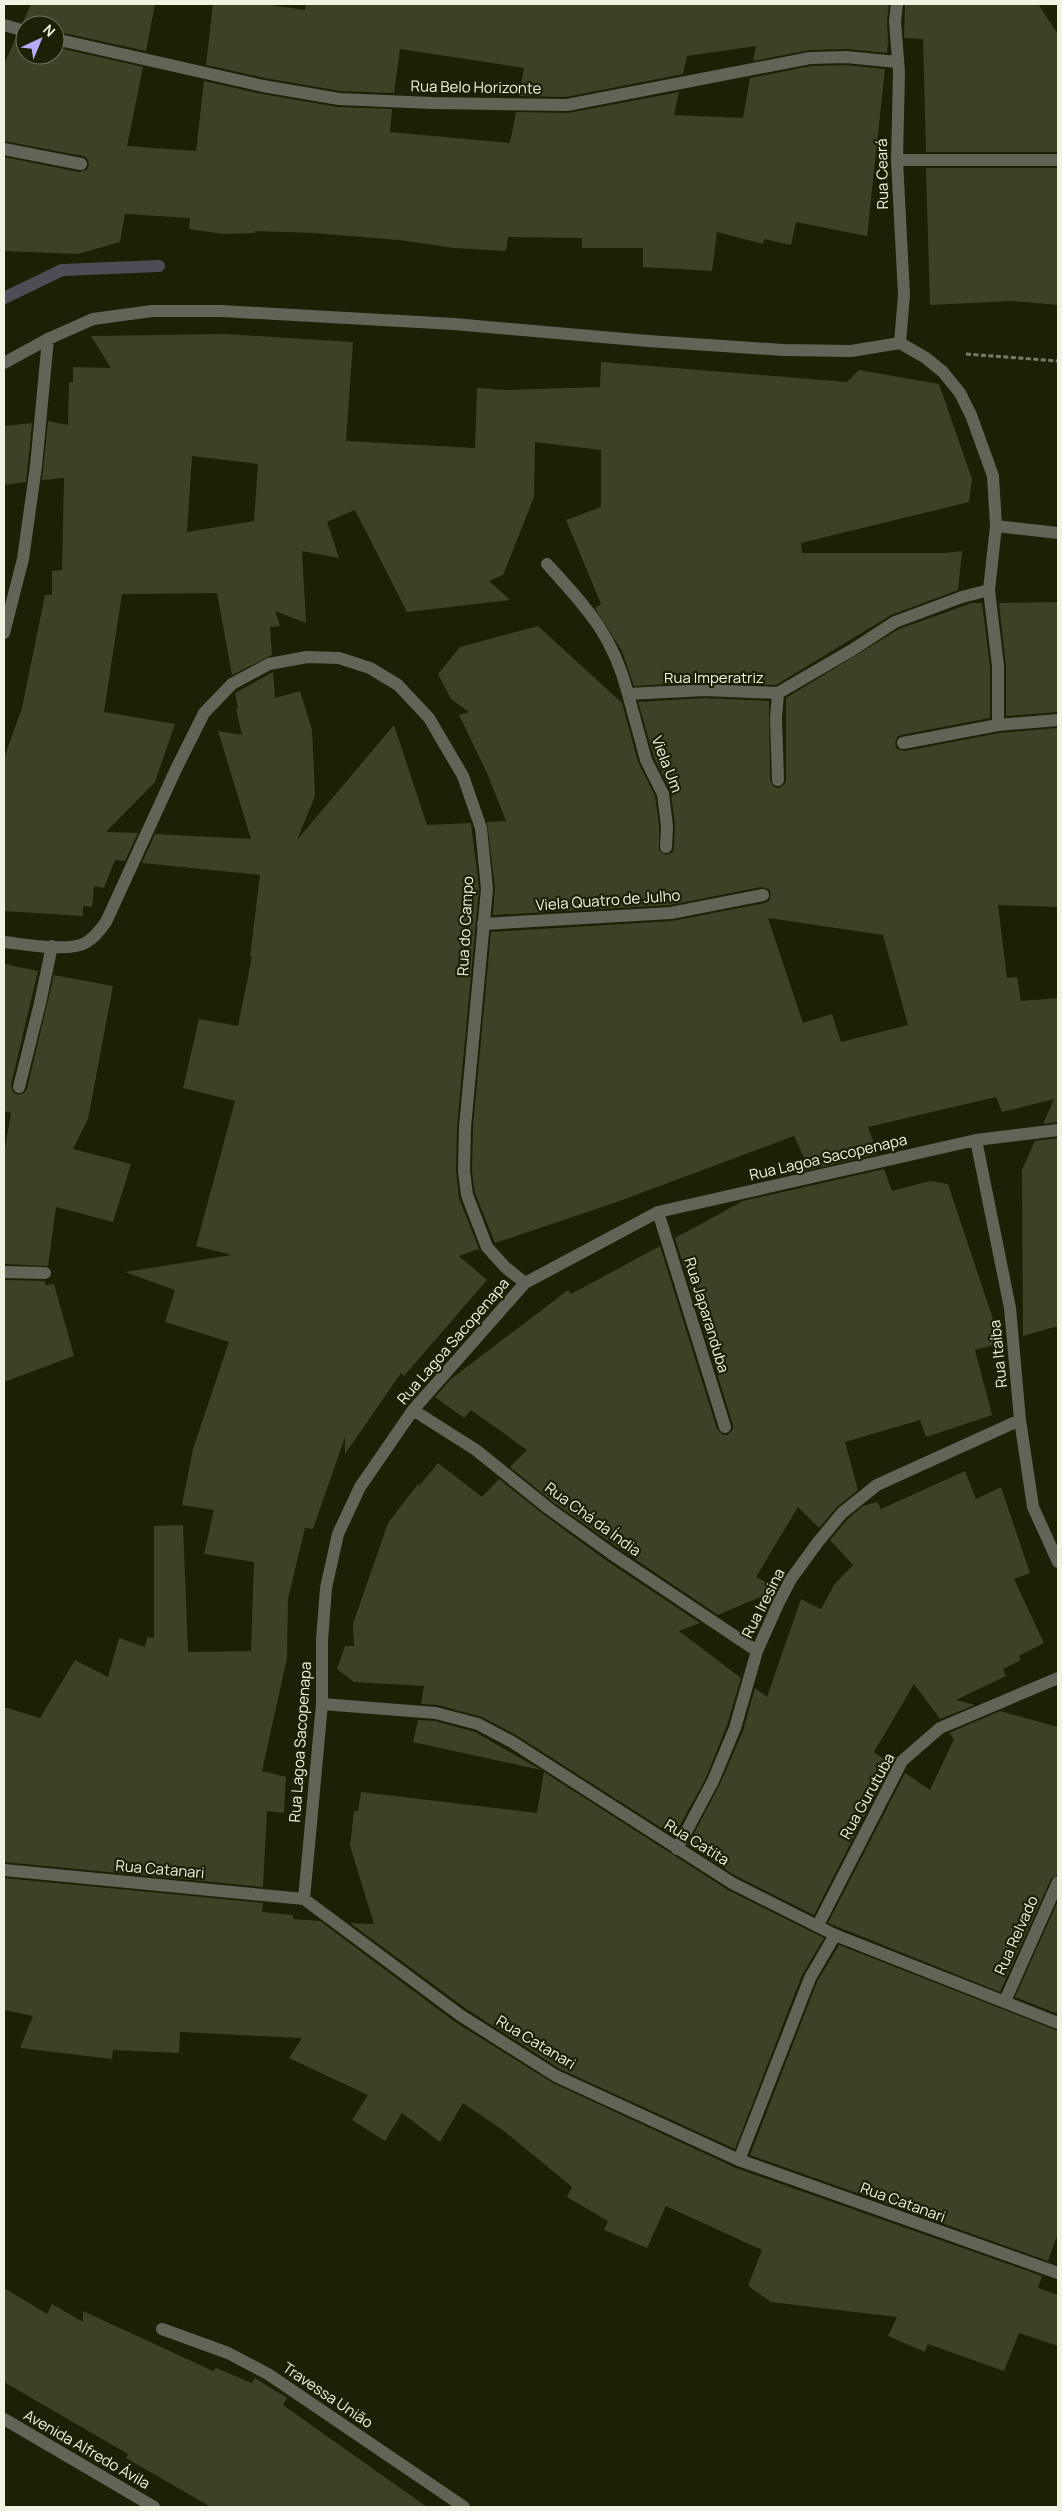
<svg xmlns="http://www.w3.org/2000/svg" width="1062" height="2511" viewBox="0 0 1062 2511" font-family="Manrope,sans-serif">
	<rect width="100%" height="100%" fill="#1c2005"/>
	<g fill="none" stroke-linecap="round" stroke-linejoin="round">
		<path stroke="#4f4c56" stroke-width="12" d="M 4,298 L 62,270 L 159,266"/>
	</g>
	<path fill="#3d4226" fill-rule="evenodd" d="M 31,4 L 155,4 L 146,51 L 55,31 L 55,25 L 30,25 L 23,22 Z
		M 213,4 L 263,4 L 305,10 L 306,4 L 889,4 L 887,21 L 888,42 L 887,53 L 847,49 L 810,50 L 753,61 L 756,46 L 687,56 L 683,74 L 566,97 L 519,96 L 524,68 L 400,49 L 394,93 L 340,91 L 265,78 L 206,65 Z
		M 905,4 L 1038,4 L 1058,34 L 1058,152 L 926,152 L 923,39 L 904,38 Z
		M 16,37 L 25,39 L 25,55 L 55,55 L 55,47 L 143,67 L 127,146 L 196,151 L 204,81 L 262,94 L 338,107 L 392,109 L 390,132 L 510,143 L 516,112 L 568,113 L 679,92 L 674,115 L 743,118 L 750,78 L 811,66 L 846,65 L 885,69 L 867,236 L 796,222 L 791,245 L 764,239 L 763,244 L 717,232 L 712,271 L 643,267 L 643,248 L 582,248 L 582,238 L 508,237 L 506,251 L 454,248 L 399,240 L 314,233 L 255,231 L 255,233 L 223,234 L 189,229 L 190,218 L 125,214 L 120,242 L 78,254 L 4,251 L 4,157 L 79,172 L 87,170 L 89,165 L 87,158 L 83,156 L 4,141 L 4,65 Z
		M 926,168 L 1058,168 L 1058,305 L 1012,301 L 930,305 Z
		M 226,334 L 353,342 L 346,441 L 475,448 L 477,388 L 505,390 L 600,387 L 601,362 L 847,382 L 859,370 L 939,384 L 972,479 L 969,502 L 801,543 L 802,553 L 945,553 L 962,551 L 958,590 L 891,615 L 776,685 L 705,682 L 634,686 L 622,651 L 595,608 L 601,604 L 566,520 L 601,507 L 601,450 L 535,442 L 534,497 L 503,575 L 489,581 L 510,600 L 407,612 L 355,510 L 327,522 L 339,558 L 302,551 L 306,623 L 275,611 L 280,626 L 270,627 L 272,655 L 232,675 L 217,593 L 122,594 L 104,712 L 175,724 L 155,782 L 106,832 L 138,833 L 125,861 L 115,860 L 104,888 L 94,886 L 92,907 L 83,906 L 83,916 L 4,911 L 4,758 L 22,708 L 45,595 L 52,595 L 52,571 L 62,570 L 64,478 L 42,480 L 48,421 L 68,425 L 69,382 L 73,382 L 73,367 L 111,368 L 91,336 ZM 192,456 L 258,464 L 254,521 L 187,532 Z
		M 32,423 L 26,482 L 4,485 L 4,426 Z
		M 1058,602 L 1058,712 L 1006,716 L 1006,666 L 999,603 Z
		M 972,603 L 982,603 L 990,666 L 990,718 L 901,735 L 897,737 L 895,744 L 897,749 L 905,751 L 999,733 L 1058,728 L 1058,907 L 998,905 L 1007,978 L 1017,977 L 1021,1001 L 1058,998 L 1058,1122 L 1043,1124 L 1054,1099 L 1002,1112 L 996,1097 L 868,1127 L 878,1154 L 796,1173 L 808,1166 L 794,1136 L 614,1203 L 495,1243 L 475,1193 L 472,1171 L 473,1127 L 491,932 L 672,921 L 765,903 L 769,901 L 771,894 L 769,889 L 761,887 L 670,905 L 493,915 L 495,888 L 487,822 L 506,821 L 487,773 L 459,715 L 469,712 L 451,699 L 438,674 L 460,647 L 538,626 L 622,703 L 638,762 L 655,796 L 659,826 L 659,850 L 666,855 L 673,852 L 674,847 L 675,825 L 671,793 L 654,757 L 638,702 L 705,698 L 769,701 L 770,780 L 774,787 L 779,788 L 785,784 L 786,780 L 786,698 L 899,629 ZM 768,918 L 883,935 L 908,1025 L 841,1042 L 832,1014 L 803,1023 Z
		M 273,672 L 275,698 L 300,691 L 312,730 L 315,796 L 297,840 L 394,725 L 427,825 L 471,823 L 479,889 L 457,1126 L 456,1171 L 459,1198 L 479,1249 L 459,1256 L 487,1280 L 404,1376 L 401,1373 L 345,1454 L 345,1437 L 313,1529 L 305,1528 L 288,1599 L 287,1658 L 262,1771 L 286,1777 L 284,1813 L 267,1811 L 263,1887 L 4,1862 L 4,1707 L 40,1718 L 75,1660 L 108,1677 L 119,1638 L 145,1647 L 147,1637 L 154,1638 L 154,1526 L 183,1525 L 188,1652 L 251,1651 L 254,1562 L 204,1554 L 214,1510 L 182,1505 L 193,1449 L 229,1342 L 165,1322 L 175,1290 L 125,1272 L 232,1255 L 196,1246 L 235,1101 L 183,1088 L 199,1019 L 238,1026 L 252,957 L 250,957 L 260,875 L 142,863 L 155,834 L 251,839 L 218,731 L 242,735 L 236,709 L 238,708 L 235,693 Z
		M 4,964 L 38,971 L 11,1085 L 13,1092 L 18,1095 L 24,1093 L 27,1089 L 54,975 L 113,986 L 88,1119 L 73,1149 L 131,1164 L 113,1222 L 56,1207 L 48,1266 L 4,1264 L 4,1154 L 11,1113 L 4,1111 Z
		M 1058,1138 L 1058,1326 L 1023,1336 L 1022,1170 L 1035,1141 Z
		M 884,1169 L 892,1191 L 930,1181 L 948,1184 L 1001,1343 L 975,1350 L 992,1415 L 926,1437 L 920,1420 L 845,1442 L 858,1490 L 837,1507 L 819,1528 L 798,1507 L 756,1577 L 777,1588 L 776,1590 L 718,1615 L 617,1547 L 553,1502 L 510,1467 L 527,1450 L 471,1410 L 464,1418 L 435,1397 L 451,1379 L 568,1290 L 571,1294 L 660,1246 L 717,1429 L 723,1435 L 728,1435 L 733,1429 L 733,1425 L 675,1238 L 743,1201 Z
		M 4,1280 L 45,1281 L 45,1285 L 54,1284 L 74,1356 L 4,1382 Z
		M 438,1463 L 482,1497 L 499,1479 L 543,1514 L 607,1561 L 700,1623 L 679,1631 L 741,1678 L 727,1725 L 706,1778 L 674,1836 L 516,1735 L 482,1717 L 438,1705 L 421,1704 L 424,1686 L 354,1682 L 337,1669 L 345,1646 L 354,1646 L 353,1624 L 388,1523 L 418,1484 L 419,1486 Z
		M 965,1471 L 976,1499 L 1001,1487 L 1030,1573 L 1014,1579 L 1044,1643 L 1019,1656 L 1021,1660 L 1003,1669 L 1006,1676 L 956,1700 L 975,1705 L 940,1719 L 914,1684 L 874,1752 L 891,1764 L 814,1915 L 736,1876 L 688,1845 L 720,1784 L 743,1731 L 755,1688 L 767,1697 L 801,1599 L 821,1609 L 834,1585 L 853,1565 L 830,1540 L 848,1519 L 863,1506 L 877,1502 L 881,1509 Z
		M 1000,1711 L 1058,1727 L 1058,1874 L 1051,1879 L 1000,1992 L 828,1923 L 905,1773 L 930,1790 L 954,1739 L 949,1733 Z
		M 418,1720 L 435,1721 L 475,1732 L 541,1770 L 413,1742 Z
		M 544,1772 L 728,1890 L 824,1938 L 802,1975 L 735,2149 L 560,2069 L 465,2008 L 350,1923 L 374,1924 L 350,1846 L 354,1811 L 358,1811 L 361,1792 L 537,1813 Z
		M 4,1878 L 263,1903 L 262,1912 L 293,1915 L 293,1919 L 320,1921 L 455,2022 L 553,2083 L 736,2168 L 1042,2276 L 1038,2288 L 1058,2295 L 1058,2346 L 1019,2333 L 1004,2371 L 928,2344 L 925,2352 L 888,2336 L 897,2317 L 771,2302 L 748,2286 L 762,2250 L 666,2206 L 647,2248 L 604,2230 L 608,2221 L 567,2197 L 572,2187 L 504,2131 L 463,2103 L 440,2142 L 402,2113 L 385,2141 L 352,2120 L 368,2095 L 289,2058 L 302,2038 L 180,2032 L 179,2053 L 113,2050 L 112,2059 L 20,2048 L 33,2016 L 4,2010 Z
		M 1058,1901 L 1058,2014 L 1015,1997 Z
		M 839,1945 L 1058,2031 L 1058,2233 L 1048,2261 L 750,2155 L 817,1982 Z
		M 4,2288 L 47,2314 L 52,2304 L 83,2322 L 83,2311 L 213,2371 L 216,2368 L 252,2383 L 255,2378 L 287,2398 L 283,2405 L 427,2507 L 211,2507 L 126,2458 L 128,2454 L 4,2382 Z"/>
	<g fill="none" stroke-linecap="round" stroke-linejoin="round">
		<path stroke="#777b64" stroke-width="3" stroke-dasharray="5 2.5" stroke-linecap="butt" d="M 966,354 L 1058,361"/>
		<path stroke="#616457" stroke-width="12" d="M 4,149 L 81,164
			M 900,343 L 926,358 L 943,372 L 960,393 L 971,415 L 993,476 L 996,526 L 989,590 L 998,666 L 998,725 L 1058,720
			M 4,363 L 48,339
			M 996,526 L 1058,533
			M 547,564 C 587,608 613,635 628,694 L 705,690 L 778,693 L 852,650 L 895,622 L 962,597 L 989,590
			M 628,694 L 646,760 L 663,794 L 667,826 L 666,847
			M 903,743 L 998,725
			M 778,780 L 776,718 L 778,693
			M 483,924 L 671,913 L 763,895
			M 19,1087 L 40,1003 L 52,946
			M 658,1212 L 725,1427
			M 4,1272 L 45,1273
			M 739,2160 L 810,1978 L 835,1935"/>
		<path stroke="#616457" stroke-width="12" d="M 4,25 L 25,31
			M 55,39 L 263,86 L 339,99 L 432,103 L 567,105 L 810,58 L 846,57 L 897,62
			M 897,160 L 1058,160
			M 4,633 L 23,559 L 36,466 L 48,339 L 93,319 L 152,311 L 222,311 L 454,324 L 648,341 L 783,350 L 851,351 L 900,343 L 904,295 L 897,160 L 899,72 L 895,21 L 897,4
			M 4,942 C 24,944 70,953 87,942 C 95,937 101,929 106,922 L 176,769 L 204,713 L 232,684 L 269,664 L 307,657 L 339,658 L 370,668 L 398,685 L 429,718 L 463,776 L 481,828 L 487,889 L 465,1127 L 464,1171 L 467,1195 L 487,1247 L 505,1267 L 525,1283
			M 976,1140 L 1010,1308 L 1020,1420 L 1033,1507 L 1058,1562
			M 413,1410 L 476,1450 L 548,1508 L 612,1554 L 757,1651
			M 322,1704 L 436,1713 L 478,1724 L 512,1742 L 732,1883 L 835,1935 L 1058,2023
			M 677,1849 L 713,1781 L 735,1728 L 757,1651 L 778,1604 L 791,1579 L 818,1542 L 842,1513 L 877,1485 L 1020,1420
			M 4,1870 L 304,1899 L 460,2015 L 556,2076 L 739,2160 L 1058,2273
			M 304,1899 L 322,1704 L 322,1640 L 326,1588 L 338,1534 L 360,1487 L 413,1410 L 525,1283 L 658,1212 L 976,1140 L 1058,1130
			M 818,1925 L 902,1761 L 940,1728 L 1058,1678
			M 1005,2001 L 1058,1882
			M 162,2329 L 228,2353 L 268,2374 L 464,2507
			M 4,2419 L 154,2507"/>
	</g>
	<g text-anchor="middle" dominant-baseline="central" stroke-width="4.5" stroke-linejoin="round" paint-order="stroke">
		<g font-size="15" fill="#eff3e2" stroke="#1c2005">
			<text transform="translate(476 87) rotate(1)">Rua Belo Horizonte</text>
			<text transform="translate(882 174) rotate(-91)">Rua Ceará</text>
			<text x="714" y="677">Rua Imperatriz</text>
			<text transform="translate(667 764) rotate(69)">Viela Um</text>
			<text transform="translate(608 900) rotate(-4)">Viela Quatro de Julho</text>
			<text transform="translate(465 926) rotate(-87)">Rua do Campo</text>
			<text transform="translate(828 1157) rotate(-13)">Rua Lagoa Sacopenapa</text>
			<text transform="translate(707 1315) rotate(73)">Rua Japaranduba</text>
			<text transform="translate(453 1341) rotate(-49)">Rua Lagoa Sacopenapa</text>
			<text transform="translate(998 1354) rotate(-96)">Rua Itaíba</text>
			<text transform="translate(593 1519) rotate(36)">Rua Chá da Índia</text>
			<text transform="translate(763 1603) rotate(-63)">Rua Iresina</text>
			<text transform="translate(300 1742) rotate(-86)">Rua Lagoa Sacopenapa</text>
			<text transform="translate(867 1796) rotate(-61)">Rua Gurutuba</text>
			<text transform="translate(697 1842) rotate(32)">Rua Catita</text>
			<text transform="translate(160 1869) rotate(5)">Rua Catanari</text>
			<text transform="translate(1016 1935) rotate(-66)">Rua Relvado</text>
			<text transform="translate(536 2042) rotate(31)">Rua Catanari</text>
			<text transform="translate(903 2202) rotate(20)">Rua Catanari</text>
			<text transform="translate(328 2395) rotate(34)">Travessa União</text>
			<text transform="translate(87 2449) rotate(30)">Avenida Alfredo Ávila</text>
		</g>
	</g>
	<rect width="1062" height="2511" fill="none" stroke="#eff3e2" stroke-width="10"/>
	<g transform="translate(40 40) rotate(44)"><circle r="24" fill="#1c2005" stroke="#70745d"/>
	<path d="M0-4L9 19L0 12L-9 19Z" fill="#b9abf7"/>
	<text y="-8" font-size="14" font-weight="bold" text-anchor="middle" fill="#eff3e2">N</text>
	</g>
</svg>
